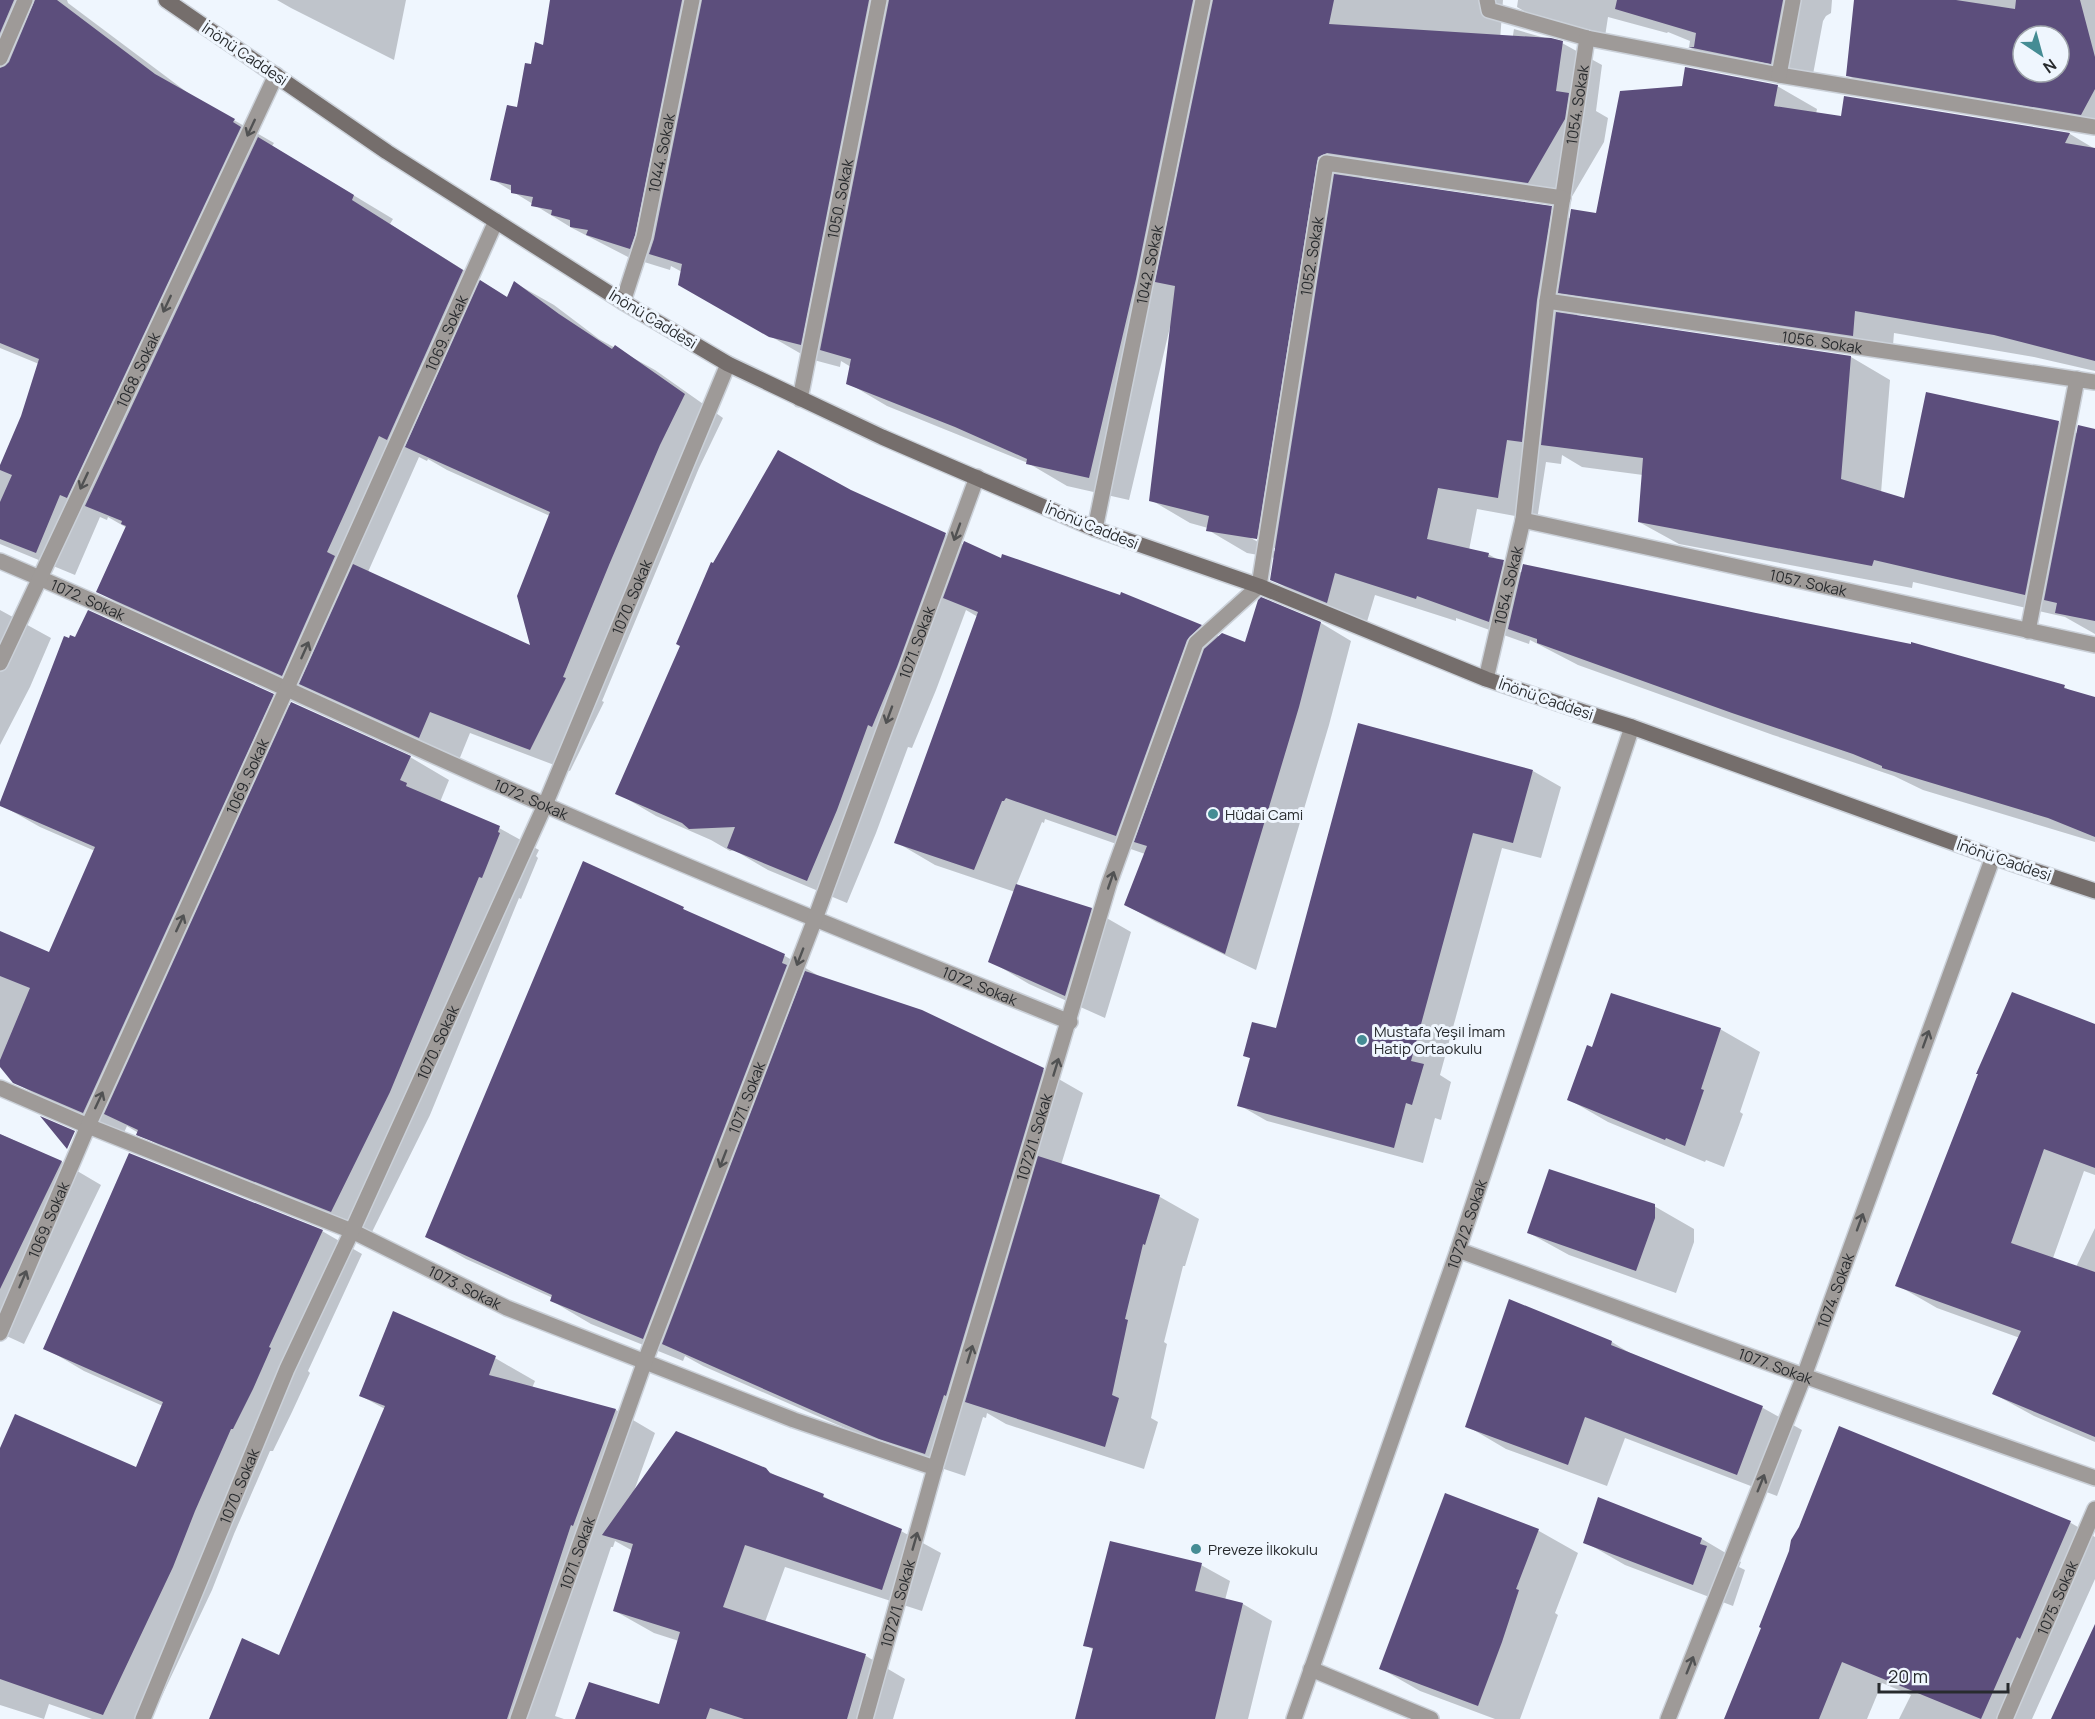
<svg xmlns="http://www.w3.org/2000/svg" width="2095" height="1719" viewBox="0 0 2095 1719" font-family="Manrope,sans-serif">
	<rect width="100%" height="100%" fill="#eff6fe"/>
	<path fill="#0003" fill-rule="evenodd" d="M 0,0 L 67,0 L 68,3 L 192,96 L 274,143 L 272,146 L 280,151 L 393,219 L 390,224 L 508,298 L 515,283 L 554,305 L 599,339 L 655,370 L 723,418 L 699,468 L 649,588 L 602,701 L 604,702 L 570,771 L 470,733 L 459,760 L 341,706 L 322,696 L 322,697 L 137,614 L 98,592 L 127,528 L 108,517 L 107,520 L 100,517 L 75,575 L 0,544 L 0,469 L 23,417 L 39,364 L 0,348 ZM 419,457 L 427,461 L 428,459 L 447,470 L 550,516 L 533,647 L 368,572 Z
		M 277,0 L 406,0 L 394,60 L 291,8 Z
		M 565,0 L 1503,0 L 1495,108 L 1501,108 L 1514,29 L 1562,43 L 1602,65 L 1596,111 L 1608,118 L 1604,142 L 1567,205 L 1368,175 L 1359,179 L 1551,208 L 1571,219 L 1597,214 L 1777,86 L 1817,109 L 1816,114 L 1843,118 L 1845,97 L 2070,134 L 2095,149 L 2095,371 L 2034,357 L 1894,333 L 1892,358 L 1579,303 L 1577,317 L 1851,357 L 1890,380 L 1881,493 L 1905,500 L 2058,422 L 2078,434 L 2095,430 L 2095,634 L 2065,617 L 1913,582 L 1912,588 L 1679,544 L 1639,522 L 1643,475 L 1582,467 L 1562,455 L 1561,464 L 1546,462 L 1537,520 L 1477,509 L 1469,550 L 1488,554 L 1522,573 L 2064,687 L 2075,693 L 2095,699 L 2095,842 L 1923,790 L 1894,776 L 1773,735 L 1578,665 L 1530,640 L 1529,644 L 1456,618 L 1456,621 L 1375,595 L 1366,625 L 1311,602 L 1271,579 L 1275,558 L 1247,553 L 1208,530 L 1208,528 L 1190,523 L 1151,500 L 1172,327 L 1170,327 L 1129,500 L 1067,486 L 1028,463 L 887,406 L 848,383 L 851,367 L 841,361 L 840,367 L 810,359 L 720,307 L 682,272 L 671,266 L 670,270 L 628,257 L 572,228 L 492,179 L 532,66 L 544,46 ZM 1251,534 L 1276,549 L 1276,552 L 1249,537 Z
		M 1518,0 L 1832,0 L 1831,13 L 1826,16 L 1823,21 L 1811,85 L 1729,70 L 1689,47 L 1690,41 L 1668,32 L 1667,33 L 1608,17 L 1604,43 L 1557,30 L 1517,7 Z
		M 1856,0 L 2095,0 L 2095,132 L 1887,98 L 1847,75 ZM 2023,36 L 2059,36 L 2059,72 L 2023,72 Z
		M 850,492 L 945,535 L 964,545 L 1001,560 L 1120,597 L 1122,594 L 1201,626 L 1220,637 L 1246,644 L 1261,599 L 1321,623 L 1351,641 L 1329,725 L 1256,970 L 1156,922 L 1126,905 L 1145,854 L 1045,819 L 1044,823 L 1042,822 L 1016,886 L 1091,909 L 1131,932 L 1105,1018 L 1029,984 L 990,961 L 1015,892 L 935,865 L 896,842 L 978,617 L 966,610 L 936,690 L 912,748 L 908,747 L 876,833 L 847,903 L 768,870 L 734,850 L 730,851 L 711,840 L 656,816 L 617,793 Z
		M 0,610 L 51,638 L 30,687 L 0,745 Z
		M 273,695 L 291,706 L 410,757 L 449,780 L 440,802 L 499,828 L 539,850 L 536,856 L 538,858 L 521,899 L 519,898 L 430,1115 L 371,1234 L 178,1157 L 127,1126 L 123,1135 L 54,1105 L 14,1082 L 0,1066 L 0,932 L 49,954 L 95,851 L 40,827 L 1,805 Z
		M 1533,771 L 1561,787 L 1541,858 L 1502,848 L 1440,1075 L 1451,1082 L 1441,1120 L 1435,1118 L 1423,1163 L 1267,1121 L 1239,1105 L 1252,1059 L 1244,1055 L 1277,1030 Z
		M 683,909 L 699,918 L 785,956 L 824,979 L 1043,1070 L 1083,1093 L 1061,1165 L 1160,1197 L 1199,1219 L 1185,1266 L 1183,1266 L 1164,1342 L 1167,1344 L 1151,1418 L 1158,1422 L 1144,1469 L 1006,1424 L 987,1413 L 986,1418 L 983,1417 L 965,1476 L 920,1461 L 703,1366 L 685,1356 L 683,1361 L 591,1324 L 552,1301 L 553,1298 L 466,1259 L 426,1236 Z
		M 2095,1025 L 2095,1175 L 2084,1171 L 2053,1258 L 2076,1267 L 2095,1228 L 2095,1442 L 2034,1416 L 1994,1394 L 2020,1338 L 1937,1308 L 1897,1285 Z
		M 1720,1029 L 1760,1052 L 1740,1112 L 1743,1114 L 1724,1167 L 1706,1160 L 1705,1162 L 1608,1122 L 1568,1099 L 1592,1049 Z
		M 0,1134 L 62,1162 L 101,1185 L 24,1344 L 0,1333 Z
		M 129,1155 L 322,1231 L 362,1254 L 308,1371 L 310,1373 L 292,1412 L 273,1451 L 270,1451 L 234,1534 L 212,1590 L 151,1719 L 92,1719 L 49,1704 L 44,1719 L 0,1705 L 0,1452 L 136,1469 L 163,1406 L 84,1371 L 45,1348 Z
		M 1654,1206 L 1694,1229 L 1694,1242 L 1676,1293 L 1569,1255 L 1529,1233 Z
		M 1612,1342 L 1638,1358 L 1763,1408 L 1802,1430 L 1777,1496 L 1625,1438 L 1607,1486 L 1506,1449 L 1467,1426 Z
		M 495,1358 L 535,1381 L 532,1388 L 616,1410 L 655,1433 L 634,1491 L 766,1470 L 785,1481 L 823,1496 L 843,1507 L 901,1531 L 941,1553 L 922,1611 L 785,1567 L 765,1622 L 866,1656 L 905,1679 L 893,1719 L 576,1719 L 660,1706 L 679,1641 L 654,1633 L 615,1611 L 633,1551 L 615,1541 L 613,1547 L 611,1547 L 555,1716 L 564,1719 L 211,1719 L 280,1657 L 385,1409 L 361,1396 Z
		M 1840,1428 L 2071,1523 L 2095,1537 L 2095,1579 L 2032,1719 L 1899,1719 L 1911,1695 L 1882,1683 L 1867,1719 L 1727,1719 Z
		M 1446,1495 L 1539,1531 L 1578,1553 L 1555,1613 L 1558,1615 L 1520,1719 L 1495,1719 L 1420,1691 L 1380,1668 Z
		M 1599,1499 L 1702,1539 L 1741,1562 L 1739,1567 L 1745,1570 L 1733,1606 L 1625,1565 L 1585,1542 Z
		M 1201,1565 L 1230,1581 L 1225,1600 L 1243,1604 L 1272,1621 L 1248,1719 L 1077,1719 L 1094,1650 L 1085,1645 Z"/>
	<path fill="#5c4e7c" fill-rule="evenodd" d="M 0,0 L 14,0 L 0,33 Z
		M 35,0 L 57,0 L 155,74 L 235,119 L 233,122 L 241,127 L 67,498 L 60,495 L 36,553 L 0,539 L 0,502 L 12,475 L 0,470 L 0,465 L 21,416 L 39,359 L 0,343 L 0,68 L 5,66 L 9,62 Z
		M 550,0 L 682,0 L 635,235 L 630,249 L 586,235 L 588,230 L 570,227 L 570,220 L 551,215 L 552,210 L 531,206 L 533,197 L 511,193 L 511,185 L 490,180 L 507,105 L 517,107 L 525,63 L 531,64 L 535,42 L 543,45 Z
		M 702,0 L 869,0 L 801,345 L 769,337 L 678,285 L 682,264 L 649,254 L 654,239 Z
		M 889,0 L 1193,0 L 1136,279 L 1089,478 L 1026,464 L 1027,459 L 955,427 L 846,384 L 851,359 L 820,350 Z
		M 1213,0 L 1334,0 L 1329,24 L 1551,38 L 1563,41 L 1556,91 L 1569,93 L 1565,119 L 1528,183 L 1327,153 L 1318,157 L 1257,539 L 1206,531 L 1209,516 L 1149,501 L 1175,286 L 1155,282 Z
		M 1617,0 L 1783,0 L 1771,64 L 1688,47 L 1694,47 L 1696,33 L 1615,9 Z
		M 1854,0 L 1956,0 L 2015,9 L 2016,0 L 2080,0 L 2095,57 L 2095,89 L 2081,115 L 1846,76 ZM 2023,36 L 2059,36 L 2059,72 L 2023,72 Z
		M 1685,67 L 1778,85 L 1774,106 L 1841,116 L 1844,96 L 2070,133 L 2065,143 L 2095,148 L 2095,361 L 1994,335 L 1855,311 L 1853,336 L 1558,293 L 1571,209 L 1596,213 L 1620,91 L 1682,86 Z
		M 258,137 L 354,195 L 352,200 L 463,270 L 387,440 L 379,436 L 347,508 L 327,552 L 335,556 L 282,676 L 96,592 L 126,526 L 121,524 L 122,521 L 85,506 Z
		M 1334,174 L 1552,206 L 1537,300 L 1522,442 L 1507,440 L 1498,498 L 1438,488 L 1427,539 L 1489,553 L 1488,557 L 1504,560 L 1489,622 L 1417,596 L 1416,599 L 1335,573 L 1327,603 L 1270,580 Z
		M 480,280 L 507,297 L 514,281 L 559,314 L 612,349 L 615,345 L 685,394 L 660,445 L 609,565 L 563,677 L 566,678 L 530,750 L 430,712 L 419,738 L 299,684 L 353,564 L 530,645 L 517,596 L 550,512 L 405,447 Z
		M 1556,312 L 1851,356 L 1841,479 L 1904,498 L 1926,392 L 2059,421 L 2025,595 L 1874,560 L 1872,566 L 1638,522 L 1643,458 L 1541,445 Z
		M 2078,425 L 2095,429 L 2095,621 L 2055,613 L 2057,603 L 2044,600 Z
		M 778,450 L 851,490 L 946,533 L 897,667 L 872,727 L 868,725 L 837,810 L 807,881 L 727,848 L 735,827 L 689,829 L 682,823 L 615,794 L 680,646 L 676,644 L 711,562 L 713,563 Z
		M 964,541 L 1001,558 L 1002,554 L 1120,595 L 1121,592 L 1202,625 L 1187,640 L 1116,836 L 1006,798 L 1004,801 L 1002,801 L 974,870 L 894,843 L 978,612 L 943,598 Z
		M 1523,564 L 1756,613 L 1911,644 L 1911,642 L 2065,685 L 2064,688 L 2095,697 L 2095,837 L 2048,818 L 1882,768 L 1882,766 L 1853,754 L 1732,713 L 1537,643 L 1537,639 L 1508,629 Z
		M 1261,597 L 1321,622 L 1299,707 L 1225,954 L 1124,905 L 1147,846 L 1134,842 L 1204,649 L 1222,633 L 1245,642 L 1258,600 Z
		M 88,610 L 274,694 L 83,1113 L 13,1083 L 0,1067 L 0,1060 L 30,988 L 0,976 L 0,931 L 49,952 L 95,847 L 0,806 L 0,802 L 64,636 L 69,638 L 70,635 L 75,637 Z
		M 291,702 L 411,756 L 400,780 L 407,783 L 406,786 L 500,826 L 498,832 L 500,833 L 482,878 L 479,877 L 390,1092 L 331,1212 L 136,1135 L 138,1130 L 104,1114 Z
		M 1358,723 L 1533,770 L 1513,843 L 1473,833 L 1411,1061 L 1424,1064 L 1412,1105 L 1406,1103 L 1394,1148 L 1237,1106 L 1250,1058 L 1243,1056 L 1252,1022 L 1276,1028 Z
		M 583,861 L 684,907 L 683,909 L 785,954 L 782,963 L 787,965 L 643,1339 L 550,1301 L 552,1295 L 425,1237 Z
		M 1016,884 L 1092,908 L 1065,996 L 988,962 Z
		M 805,971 L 922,1010 L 1044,1068 L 946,1396 L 944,1395 L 925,1454 L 879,1439 L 816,1412 L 662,1344 Z
		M 2012,992 L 2095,1024 L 2095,1168 L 2044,1149 L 2011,1243 L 2095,1272 L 2095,1437 L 1992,1394 L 2021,1331 L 1895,1286 L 1978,1074 L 1976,1074 Z
		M 1611,993 L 1721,1028 L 1701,1089 L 1704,1090 L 1685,1146 L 1666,1138 L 1665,1140 L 1567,1100 L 1587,1045 L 1592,1047 Z
		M 40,1116 L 75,1131 L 67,1149 Z
		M 0,1134 L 62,1161 L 0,1289 Z
		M 129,1153 L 323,1230 L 269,1347 L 271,1348 L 253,1389 L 233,1429 L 231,1429 L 195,1511 L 173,1567 L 103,1715 L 0,1679 L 0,1448 L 15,1414 L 136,1467 L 163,1402 L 43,1349 Z
		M 1038,1156 L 1160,1195 L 1145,1245 L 1143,1244 L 1125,1319 L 1128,1320 L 1112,1395 L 1119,1398 L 1105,1447 L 965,1402 Z
		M 1549,1169 L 1655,1204 L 1655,1218 L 1636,1271 L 1527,1233 Z
		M 1509,1299 L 1612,1341 L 1611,1345 L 1763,1406 L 1737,1475 L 1585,1417 L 1568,1465 L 1465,1427 Z
		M 393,1311 L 496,1356 L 489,1375 L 616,1409 L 573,1526 L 571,1525 L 507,1719 L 209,1719 L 242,1638 L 279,1655 L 385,1406 L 359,1396 Z
		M 1839,1426 L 2071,1521 L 2020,1639 L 2017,1637 L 1981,1719 L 1842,1662 L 1819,1719 L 1724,1719 L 1761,1628 L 1759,1627 L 1789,1551 L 1791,1540 L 1799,1527 Z
		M 676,1431 L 766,1468 L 770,1473 L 824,1494 L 823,1497 L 902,1529 L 882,1590 L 745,1545 L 723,1607 L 866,1654 L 847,1719 L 744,1719 L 710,1708 L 706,1719 L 575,1719 L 589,1682 L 659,1704 L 680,1632 L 613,1611 L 633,1544 L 602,1535 Z
		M 1445,1493 L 1539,1529 L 1516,1589 L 1519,1590 L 1502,1642 L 1478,1706 L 1379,1669 Z
		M 1598,1497 L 1702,1538 L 1700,1544 L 1707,1546 L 1693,1585 L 1583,1543 Z
		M 1110,1541 L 1202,1563 L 1195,1591 L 1243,1603 L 1215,1719 L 1075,1719 L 1093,1648 L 1083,1646 Z
		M 2095,1624 L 2095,1719 L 2051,1719 Z"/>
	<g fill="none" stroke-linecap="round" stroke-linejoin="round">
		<g stroke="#cbd1d9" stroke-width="18">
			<g id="street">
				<path d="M 1487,0 L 1489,10 L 1587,38 L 1779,75 L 2095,127"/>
				<path d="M 0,58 L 25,0"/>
				<path d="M 1779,75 L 1793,0"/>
				<path id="s1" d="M 1547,301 L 2095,382"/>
				<path id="s2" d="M 623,302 L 644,237 L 692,0"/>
				<path id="s3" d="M 800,399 L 879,0"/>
				<path id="s4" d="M 1523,520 L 2095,645"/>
				<path id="s5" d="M 1095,529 L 1203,0"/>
				<path id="s6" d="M 0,561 C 183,639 363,726 545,805 C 718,881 894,951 1070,1022"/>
				<path d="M 2028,631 L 2077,379"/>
				<path id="s7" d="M 0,663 L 276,75"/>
				<path id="s8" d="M 1486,679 L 1523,520 L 1547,301 L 1587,38"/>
				<path id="s9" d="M 0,1088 L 88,1126 L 352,1231 L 507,1308 L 794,1420 L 935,1468"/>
				<path id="s10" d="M 1458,1250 L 1804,1376 L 2095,1478"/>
				<path id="s11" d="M 0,1333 L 88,1126 L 287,688 L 496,221"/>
				<path d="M 1311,1669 L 1431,1719"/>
				<path id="s12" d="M 143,1719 L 287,1369 L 352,1231 L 545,805 L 728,364"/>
				<path id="s13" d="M 518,1719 L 645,1361 L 815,919 L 977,477"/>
				<path id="s14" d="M 865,1719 L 935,1468 L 1109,884 L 1196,643 L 1259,586 L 1326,163 L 1563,198"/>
				<path id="s15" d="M 1294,1719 L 1458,1250 L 1632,727"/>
				<path id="s16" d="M 1668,1719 L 1804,1376 L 1993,857"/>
				<path id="s17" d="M 2005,1719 L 2095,1509"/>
			</g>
		</g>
		<g stroke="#cbd1d9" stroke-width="18">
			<path id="secondary" d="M 166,0 L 387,152 L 623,302 L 728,364 L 882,437 L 1095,529 L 1259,586 L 1486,679 L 1584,712 L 1632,727 L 1993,857 L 2095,891"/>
		</g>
		<use href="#street" stroke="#9e9a98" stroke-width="15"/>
		<use href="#secondary" stroke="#756e6c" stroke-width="15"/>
	</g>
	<defs><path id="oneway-shaft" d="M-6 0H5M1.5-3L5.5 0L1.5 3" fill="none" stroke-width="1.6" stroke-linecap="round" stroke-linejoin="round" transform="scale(1.5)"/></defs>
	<g stroke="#515253">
		<use href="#oneway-shaft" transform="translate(251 128) rotate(115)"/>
		<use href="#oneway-shaft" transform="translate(167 304) rotate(115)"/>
		<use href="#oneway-shaft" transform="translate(84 481) rotate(115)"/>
		<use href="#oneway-shaft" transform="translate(957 532) rotate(110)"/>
		<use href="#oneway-shaft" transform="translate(305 650) rotate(-66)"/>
		<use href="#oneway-shaft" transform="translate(889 715) rotate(110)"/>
		<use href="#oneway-shaft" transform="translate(1111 880) rotate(-71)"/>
		<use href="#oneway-shaft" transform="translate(180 923) rotate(-65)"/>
		<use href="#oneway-shaft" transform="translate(800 957) rotate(111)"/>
		<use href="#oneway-shaft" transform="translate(1926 1039) rotate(-70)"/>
		<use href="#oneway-shaft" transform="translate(1056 1067) rotate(-73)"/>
		<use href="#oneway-shaft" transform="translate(99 1100) rotate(-65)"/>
		<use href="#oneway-shaft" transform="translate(723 1159) rotate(111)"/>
		<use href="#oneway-shaft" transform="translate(1860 1222) rotate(-70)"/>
		<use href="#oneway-shaft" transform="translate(23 1279) rotate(-67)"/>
		<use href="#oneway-shaft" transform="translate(970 1354) rotate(-73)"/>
		<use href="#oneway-shaft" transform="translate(1761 1483) rotate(-68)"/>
		<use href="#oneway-shaft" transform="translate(915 1541) rotate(-74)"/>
		<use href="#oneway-shaft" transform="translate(1690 1665) rotate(-68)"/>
	</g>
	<g fill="#458c94" stroke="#eff6fe" stroke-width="2">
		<circle cx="1213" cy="814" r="6"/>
		<circle cx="1362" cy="1040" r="6"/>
		<circle cx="1196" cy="1549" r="6"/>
	</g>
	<g text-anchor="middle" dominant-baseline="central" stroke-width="6" stroke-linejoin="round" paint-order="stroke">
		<g font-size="15" fill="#282b2e" stroke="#eff6fe">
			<text transform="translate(245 54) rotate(34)">İnönü Caddesi</text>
			<text stroke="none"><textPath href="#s8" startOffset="582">1054. Sokak</textPath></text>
			<text stroke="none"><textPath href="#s2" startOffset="154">1044. Sokak</textPath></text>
			<text stroke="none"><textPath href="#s3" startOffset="204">1050. Sokak</textPath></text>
			<text stroke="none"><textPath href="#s14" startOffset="1545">1052. Sokak</textPath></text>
			<text stroke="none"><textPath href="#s5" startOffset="270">1042. Sokak</textPath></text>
			<text transform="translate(653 319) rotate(31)">İnönü Caddesi</text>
			<text stroke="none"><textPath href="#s11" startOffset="1095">1069. Sokak</textPath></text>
			<text stroke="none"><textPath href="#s1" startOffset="278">1056. Sokak</textPath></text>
			<text stroke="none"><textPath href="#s7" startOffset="324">1068. Sokak</textPath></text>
			<text transform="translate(1092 526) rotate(22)">İnönü Caddesi</text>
			<text stroke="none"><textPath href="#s4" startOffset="292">1057. Sokak</textPath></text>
			<text stroke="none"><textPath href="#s8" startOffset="96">1054. Sokak</textPath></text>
			<text stroke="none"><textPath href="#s12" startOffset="1224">1070. Sokak</textPath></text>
			<text stroke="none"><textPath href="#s6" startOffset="96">1072. Sokak</textPath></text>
			<text stroke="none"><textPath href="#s13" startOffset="1148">1071. Sokak</textPath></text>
			<text transform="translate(1546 699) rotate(19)">İnönü Caddesi</text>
			<text stroke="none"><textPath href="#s11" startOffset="609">1069. Sokak</textPath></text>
			<text stroke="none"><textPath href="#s6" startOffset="582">1072. Sokak</textPath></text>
			<text transform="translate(2004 860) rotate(19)">İnönü Caddesi</text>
			<text stroke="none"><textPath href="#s6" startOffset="1068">1072. Sokak</textPath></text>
			<text stroke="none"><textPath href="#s12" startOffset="738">1070. Sokak</textPath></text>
			<text stroke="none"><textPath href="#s13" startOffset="662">1071. Sokak</textPath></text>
			<text stroke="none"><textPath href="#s14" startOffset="606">1072/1. Sokak</textPath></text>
			<text stroke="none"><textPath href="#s11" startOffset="123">1069. Sokak</textPath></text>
			<text stroke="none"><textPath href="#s15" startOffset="524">1072/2. Sokak</textPath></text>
			<text stroke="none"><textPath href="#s9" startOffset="506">1073. Sokak</textPath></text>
			<text stroke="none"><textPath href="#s16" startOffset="460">1074. Sokak</textPath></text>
			<text stroke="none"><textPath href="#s10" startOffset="338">1077. Sokak</textPath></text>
			<text stroke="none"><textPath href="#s12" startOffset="252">1070. Sokak</textPath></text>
			<text stroke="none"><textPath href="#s13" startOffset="176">1071. Sokak</textPath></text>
			<text stroke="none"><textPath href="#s17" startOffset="132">1075. Sokak</textPath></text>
			<text stroke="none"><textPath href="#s14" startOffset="120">1072/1. Sokak</textPath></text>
		</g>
		<g font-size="15" fill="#282b2e" stroke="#eff6fe" text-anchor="start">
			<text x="1225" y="814">Hüdai Cami</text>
			<text x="1374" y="1031">Mustafa Yeşil İmam<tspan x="1374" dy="17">Hatip Ortaokulu</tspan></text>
			<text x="1208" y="1549">Preveze İlkokulu</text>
		</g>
	</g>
	<g transform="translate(2041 54) rotate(144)"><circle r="28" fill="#eff6fe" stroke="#9fa5ab" stroke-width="1.5"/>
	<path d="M0-4.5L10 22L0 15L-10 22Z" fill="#458c94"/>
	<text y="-9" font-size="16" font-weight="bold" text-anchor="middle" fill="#282b2e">N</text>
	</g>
	<path d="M1879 1683v9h129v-9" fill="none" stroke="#282b2e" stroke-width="3"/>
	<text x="1888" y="1683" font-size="18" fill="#282b2e" stroke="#eff6fe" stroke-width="4.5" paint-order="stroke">20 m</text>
</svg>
